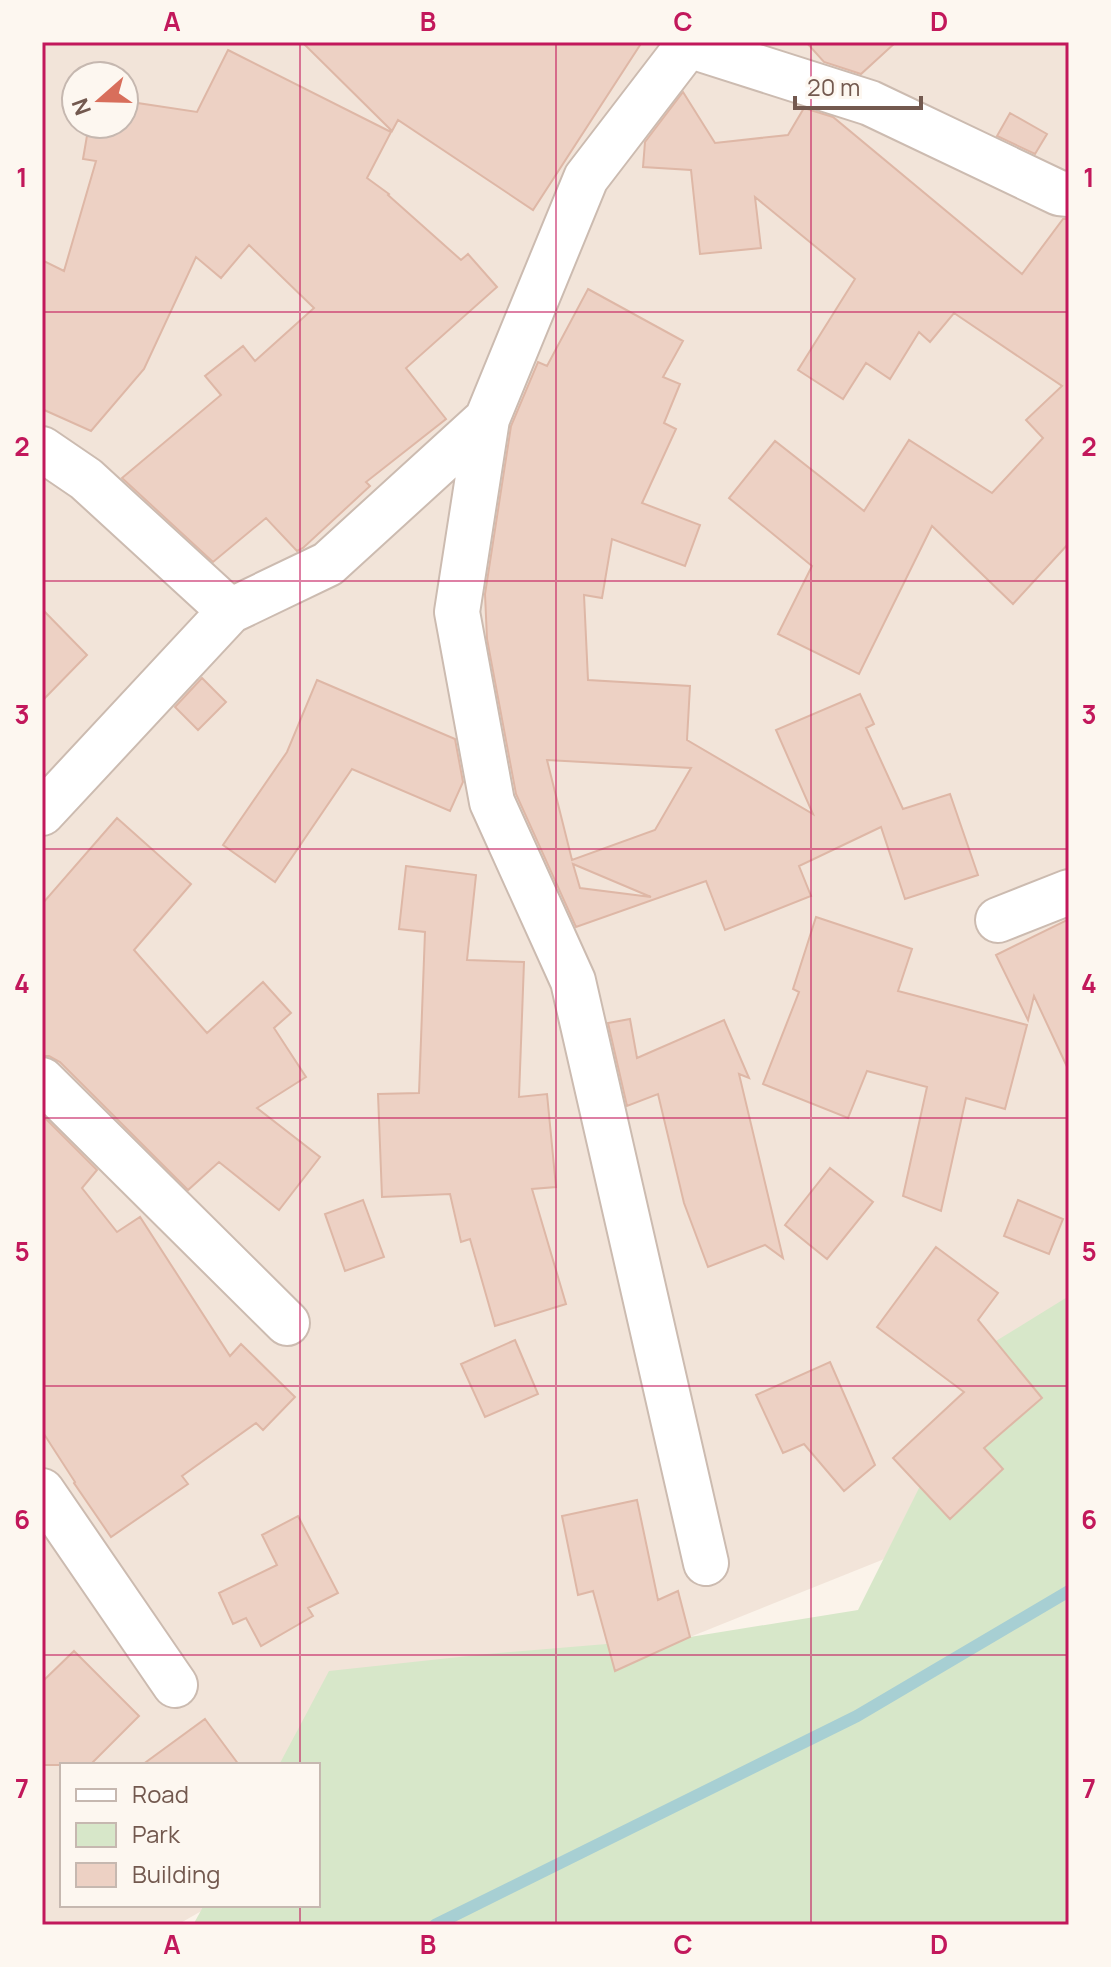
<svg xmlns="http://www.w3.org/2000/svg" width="1111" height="1967" viewBox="0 0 1111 1967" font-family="Manrope,sans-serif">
	<rect width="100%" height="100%" fill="#fbf3ea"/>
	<path fill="#f2e4d9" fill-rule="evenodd" d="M 42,42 L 1069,42 L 1069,1485 L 690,1637 L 318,1765 L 62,1765 L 62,1905 L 212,1905 L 177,1925 L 42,1925 ZM 76,76 L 124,76 L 124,124 L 76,124 Z"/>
	<path fill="#d7e7c9" d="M 1069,1296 L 1069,1925 L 193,1925 L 204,1905 L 318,1905 L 318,1765 L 279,1765 L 329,1671 L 487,1654 L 690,1637 L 858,1610 L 970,1386 L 996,1341 Z"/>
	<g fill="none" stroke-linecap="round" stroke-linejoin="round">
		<path stroke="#a7cfd3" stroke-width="12" d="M 435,1925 L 857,1716 L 1069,1591"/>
	</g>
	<path fill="#edd1c4" stroke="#deb7a6" stroke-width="2" fill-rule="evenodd" d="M 302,42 L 642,42 L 533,210 L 398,120 L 392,131 Z
		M 806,42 L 896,42 L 861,74 L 824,62 Z
		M 228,50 L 391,132 L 367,178 L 389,194 L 388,195 L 461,260 L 468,254 L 497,287 L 406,368 L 446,419 L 366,482 L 370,486 L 303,548 L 297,551 L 266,518 L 213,562 L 122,478 L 221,395 L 205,376 L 243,346 L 255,361 L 314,308 L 249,245 L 221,278 L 196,257 L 144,369 L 91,431 L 42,409 L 42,260 L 64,271 L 96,161 L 83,159 L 89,124 L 124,124 L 124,101 L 197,112 Z
		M 683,92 L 715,143 L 788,135 L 804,108 L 833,117 L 1022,274 L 1063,219 L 1069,219 L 1069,543 L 1013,604 L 932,526 L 859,674 L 778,634 L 812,566 L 729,498 L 775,441 L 864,511 L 909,440 L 992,493 L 1043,438 L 1026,420 L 1062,386 L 954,313 L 930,342 L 919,332 L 890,379 L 866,363 L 843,399 L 798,370 L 855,279 L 755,197 L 761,248 L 700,254 L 691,170 L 643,167 L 645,142 Z
		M 1010,113 L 1047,134 L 1035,154 L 997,136 Z
		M 588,289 L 683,341 L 663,377 L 680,384 L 664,423 L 676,429 L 642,503 L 700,525 L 685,566 L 612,539 L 602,598 L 584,595 L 588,680 L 690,686 L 687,740 L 813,814 L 776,730 L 860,694 L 874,724 L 866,728 L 903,809 L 950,794 L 978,875 L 905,899 L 881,827 L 799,866 L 811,896 L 725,930 L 706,881 L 576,927 L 516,794 L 487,639 L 485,594 L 511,426 L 538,362 L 547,366 ZM 547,760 L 691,768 L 655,830 L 572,860 ZM 573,864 L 651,897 L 580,888 Z
		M 42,609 L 87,655 L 42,701 Z
		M 202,678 L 226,702 L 198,730 L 175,707 Z
		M 317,680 L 455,739 L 463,782 L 450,811 L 352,769 L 275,882 L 223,845 L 287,752 Z
		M 117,818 L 191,884 L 134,950 L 207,1033 L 263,982 L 291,1013 L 274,1028 L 306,1077 L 257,1108 L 320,1157 L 279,1210 L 219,1162 L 188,1190 L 60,1062 L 49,1056 L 42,1056 L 42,904 Z
		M 406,866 L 476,875 L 467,960 L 524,962 L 519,1097 L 547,1094 L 556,1187 L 532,1189 L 566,1304 L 495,1326 L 470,1239 L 461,1242 L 450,1194 L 382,1197 L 378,1094 L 419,1093 L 425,932 L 399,929 Z
		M 816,917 L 912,949 L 898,991 L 1027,1025 L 1005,1109 L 966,1098 L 941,1211 L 903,1196 L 927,1087 L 867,1071 L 848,1118 L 763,1084 L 799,992 L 793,989 Z
		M 1069,919 L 1069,1071 L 1034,996 L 1028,1020 L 996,955 Z
		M 630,1019 L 637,1058 L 724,1020 L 749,1078 L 739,1074 L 783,1258 L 765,1245 L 708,1267 L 684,1203 L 658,1094 L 627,1106 L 608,1023 Z
		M 42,1115 L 97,1170 L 82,1188 L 117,1232 L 140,1217 L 230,1356 L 241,1344 L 295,1397 L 263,1430 L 256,1423 L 182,1476 L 188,1484 L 111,1537 L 74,1483 L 75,1482 L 42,1431 Z
		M 830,1168 L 873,1202 L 827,1259 L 785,1225 Z
		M 363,1200 L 384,1257 L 345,1271 L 325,1214 Z
		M 1018,1200 L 1063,1219 L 1049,1254 L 1004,1236 Z
		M 936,1247 L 998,1293 L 978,1320 L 1042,1398 L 984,1448 L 1003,1469 L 950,1519 L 893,1458 L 964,1392 L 877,1327 Z
		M 515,1340 L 538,1394 L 485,1417 L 461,1364 Z
		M 830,1362 L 875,1465 L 844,1491 L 804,1444 L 783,1453 L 756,1395 Z
		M 637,1500 L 658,1600 L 678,1591 L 690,1637 L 615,1671 L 593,1591 L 578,1595 L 562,1516 Z
		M 298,1516 L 338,1593 L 308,1608 L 313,1616 L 261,1646 L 246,1618 L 233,1624 L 219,1593 L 277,1565 L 262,1535 Z
		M 74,1651 L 139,1716 L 90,1765 L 42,1765 L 42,1682 Z
		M 205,1719 L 239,1765 L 142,1765 Z"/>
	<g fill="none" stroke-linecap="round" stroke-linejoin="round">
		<g stroke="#ccbbb0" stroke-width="48">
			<path id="minor" d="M 684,42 L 688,45 L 870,103 L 1059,193 L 1069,194
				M 688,45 L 586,178 L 487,419 L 457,612 L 492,802 L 573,981 L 706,1563
				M 42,449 L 86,479 L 230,611
				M 42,813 L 230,611 L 328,564 L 487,419
				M 998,920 L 1069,892
				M 42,1080 L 287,1323
				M 42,1491 L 175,1685"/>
		</g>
		<use href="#minor" stroke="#fff" stroke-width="44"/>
	</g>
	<path fill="none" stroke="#c2185b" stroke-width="2" stroke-opacity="0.55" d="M 300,42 L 300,1765M 556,42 L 556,1925M 811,42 L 811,1925M 42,312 L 1069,312M 42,581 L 1069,581M 42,849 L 1069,849M 42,1118 L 1069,1118M 42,1386 L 1069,1386M 42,1655 L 1069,1655M 300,1905 L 300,1925"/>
	<rect width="1111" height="1967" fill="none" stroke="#fdf7f0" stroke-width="88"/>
	<rect x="60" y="1763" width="260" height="144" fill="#fdf7f0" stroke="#c6b8b0" stroke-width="2"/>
	<rect x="76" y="1789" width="40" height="12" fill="#ffffff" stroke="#c6b8b0" stroke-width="2"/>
	<text x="132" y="1803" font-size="24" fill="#73594f">Road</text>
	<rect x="76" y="1823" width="40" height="24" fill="#d7e7c9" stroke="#c6b8b0" stroke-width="2"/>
	<text x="132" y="1843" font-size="24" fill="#73594f">Park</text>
	<rect x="76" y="1863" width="40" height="24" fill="#edd1c4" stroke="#c6b8b0" stroke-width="2"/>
	<text x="132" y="1883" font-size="24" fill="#73594f">Building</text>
	<g transform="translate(100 100) rotate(250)"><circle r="38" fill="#fdf7f0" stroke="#c6b8b0" stroke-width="2"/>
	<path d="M0-6L14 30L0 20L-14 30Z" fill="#d86e5b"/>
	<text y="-12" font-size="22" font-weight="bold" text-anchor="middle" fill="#73594f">N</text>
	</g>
	<path d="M795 96v12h126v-12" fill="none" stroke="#73594f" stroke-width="4"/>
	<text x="807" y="96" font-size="24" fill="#73594f" stroke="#fdf7f0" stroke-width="6" paint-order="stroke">20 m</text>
	<rect x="44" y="44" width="1023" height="1879" fill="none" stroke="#c2185b" stroke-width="3"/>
	<g font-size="26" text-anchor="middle" font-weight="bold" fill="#c2185b">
		<text x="172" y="31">A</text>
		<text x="428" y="31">B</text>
		<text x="683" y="31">C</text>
		<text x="939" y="31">D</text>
		<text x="22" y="187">1</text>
		<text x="1089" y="187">1</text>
		<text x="22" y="456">2</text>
		<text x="1089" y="456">2</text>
		<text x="22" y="724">3</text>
		<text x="1089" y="724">3</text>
		<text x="22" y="993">4</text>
		<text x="1089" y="993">4</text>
		<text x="22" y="1261">5</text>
		<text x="1089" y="1261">5</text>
		<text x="22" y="1529">6</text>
		<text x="1089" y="1529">6</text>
		<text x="22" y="1798">7</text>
		<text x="1089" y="1798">7</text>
		<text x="172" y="1954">A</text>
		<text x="428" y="1954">B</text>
		<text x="683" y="1954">C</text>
		<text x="939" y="1954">D</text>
	</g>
</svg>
